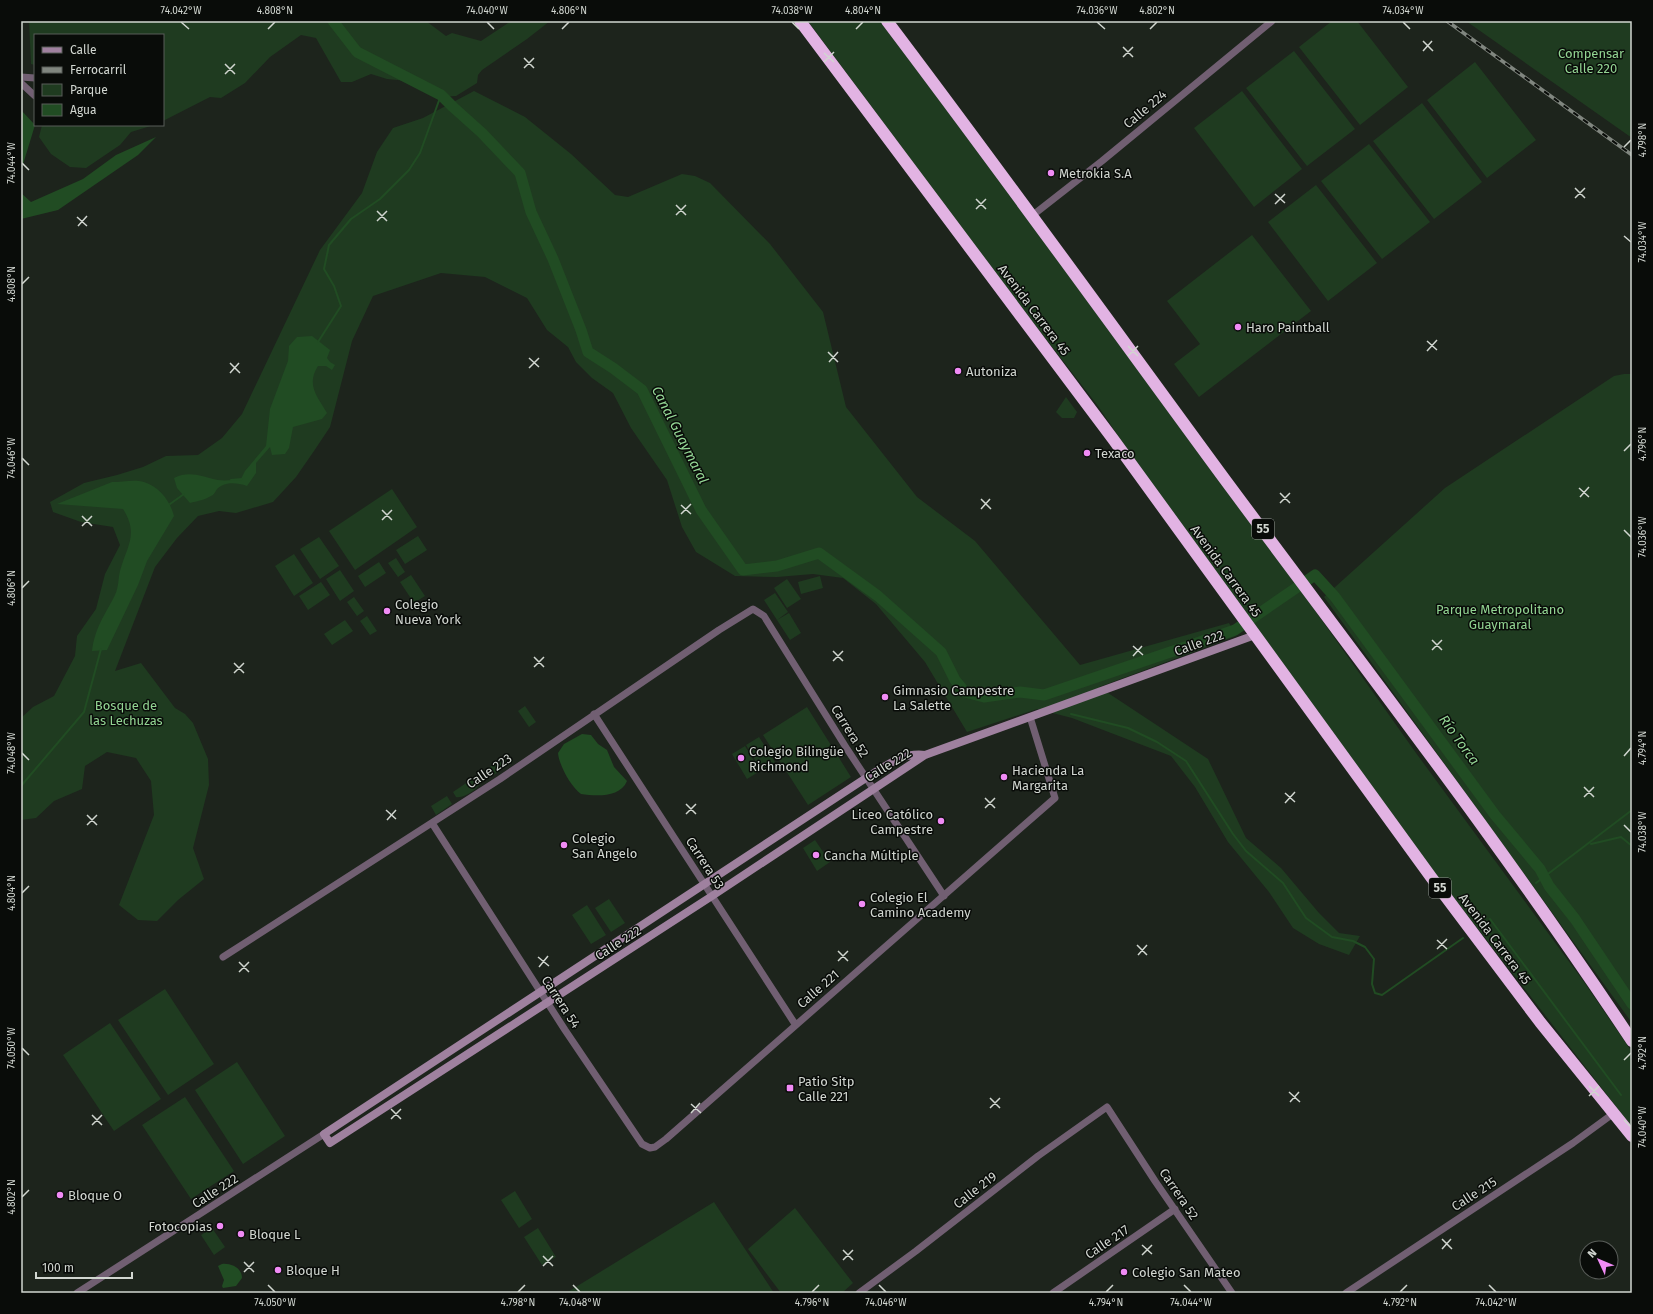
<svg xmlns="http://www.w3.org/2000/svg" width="1653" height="1314" viewBox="0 0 1653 1314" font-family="'Fira Sans',sans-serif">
	<rect width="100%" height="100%" fill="#1d241c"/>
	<path fill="#1f3b20" d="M 29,21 L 426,21 L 446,36 L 452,33 L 481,41 L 511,21 L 550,21 L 527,39 L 482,70 L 478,75 L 477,83 L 456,96 L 439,97 L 408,81 L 387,79 L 371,74 L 352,82 L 341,82 L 316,38 L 301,35 L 270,57 L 245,83 L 221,98 L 210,97 L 163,121 L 163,35 L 35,35 L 35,65 L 31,64 Z
		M 808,21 L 880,21 L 1034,225 L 1299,588 L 1416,753 L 1584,982 L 1632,1052 L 1632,1127 L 1430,867 L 1140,468 L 1098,406 L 994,272 Z
		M 1332,21 L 1357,21 L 1408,87 L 1360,125 L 1299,47 Z
		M 1466,21 L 1632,21 L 1632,138 Z
		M 1294,51 L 1355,129 L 1307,166 L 1246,88 Z
		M 1475,62 L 1536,140 L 1487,178 L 1427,100 Z
		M 474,91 L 525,117 L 571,154 L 615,195 L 628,197 L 682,174 L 695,176 L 710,183 L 770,244 L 823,312 L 846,407 L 917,497 L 975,541 L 1080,665 L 1229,623 L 1236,636 L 1099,687 L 1208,759 L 1246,838 L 1281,868 L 1319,913 L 1339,933 L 1360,936 L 1349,955 L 1319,944 L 1293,928 L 1269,892 L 1228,842 L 1195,787 L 1171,756 L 1072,718 L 1037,709 L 967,732 L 925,662 L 876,604 L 843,578 L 813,574 L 777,577 L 735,576 L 696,552 L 682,527 L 667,480 L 631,428 L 613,393 L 592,378 L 576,362 L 568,347 L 547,330 L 527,298 L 485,277 L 441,273 L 373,296 L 352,341 L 330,427 L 314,451 L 296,477 L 273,502 L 236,513 L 219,511 L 198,516 L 177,538 L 155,567 L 115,671 L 141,663 L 175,708 L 185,714 L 193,723 L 208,759 L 209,785 L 193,848 L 204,879 L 178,900 L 157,921 L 138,920 L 119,905 L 154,815 L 151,781 L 136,758 L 107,752 L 85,766 L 82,789 L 54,801 L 36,818 L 21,820 L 21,718 L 33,707 L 54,696 L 75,656 L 77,636 L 96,609 L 105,574 L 120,545 L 113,527 L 81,522 L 53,512 L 50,502 L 84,483 L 117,475 L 143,467 L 166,456 L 198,455 L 222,438 L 242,414 L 320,250 L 362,193 L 377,152 L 393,128 L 423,118 Z
		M 1242,91 L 1302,169 L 1254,207 L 1194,128 Z
		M 1422,103 L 1482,182 L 1434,219 L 1373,141 Z
		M 42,125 L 154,125 L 131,132 L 120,145 L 86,168 L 70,167 L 51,154 L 39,137 Z
		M 1369,144 L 1430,222 L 1382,259 L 1321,181 Z
		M 1316,185 L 1377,263 L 1328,301 L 1268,222 Z
		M 1252,235 L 1311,311 L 1199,397 L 1174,364 L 1200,344 L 1167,301 Z
		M 1624,374 L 1632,374 L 1632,1023 L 1324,597 L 1445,488 L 1614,376 Z
		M 1066,397 L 1077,412 L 1074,418 L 1062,418 L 1056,412 Z
		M 392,489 L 417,527 L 355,570 L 329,531 Z
		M 418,536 L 427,550 L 405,564 L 396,550 Z
		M 319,537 L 339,566 L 320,579 L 300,549 Z
		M 294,554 L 313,583 L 294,596 L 275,566 Z
		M 396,558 L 405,572 L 398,577 L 388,563 Z
		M 379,562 L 386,573 L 365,587 L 358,576 Z
		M 340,570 L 354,591 L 340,601 L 326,579 Z
		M 411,575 L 425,596 L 414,603 L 400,582 Z
		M 820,576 L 823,588 L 801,594 L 798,582 Z
		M 787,579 L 801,599 L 787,608 L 774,588 Z
		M 321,582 L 330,595 L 308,610 L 299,596 Z
		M 775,593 L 788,612 L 777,620 L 764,600 Z
		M 354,597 L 364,611 L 357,616 L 347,602 Z
		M 789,613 L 801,633 L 790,640 L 777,620 Z
		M 367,616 L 377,631 L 370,635 L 360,621 Z
		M 345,620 L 353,631 L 332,645 L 324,634 Z
		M 525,706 L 536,722 L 529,727 L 518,711 Z
		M 807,707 L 851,777 L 808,805 L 763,735 Z
		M 759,737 L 775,762 L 761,770 L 746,745 Z
		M 745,746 L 760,771 L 747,779 L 732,754 Z
		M 508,755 L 513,762 L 492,776 L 488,775 L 484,771 Z
		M 478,775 L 482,780 C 481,787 464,799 456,797 L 453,792 Z
		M 447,796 L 452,804 L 436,815 L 431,806 Z
		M 815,840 L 830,862 L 817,871 L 803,848 Z
		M 609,899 L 625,923 L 611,932 L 595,908 Z
		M 587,905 L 606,935 L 591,944 L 572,915 Z
		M 165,989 L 214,1064 L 168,1095 L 118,1020 Z
		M 110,1023 L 161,1099 L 114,1131 L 63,1055 Z
		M 237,1062 L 285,1136 L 243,1164 L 195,1090 Z
		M 185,1097 L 234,1171 L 191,1199 L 142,1125 Z
		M 515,1191 L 532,1219 L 519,1228 L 501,1200 Z
		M 714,1202 L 774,1293 L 566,1293 Z
		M 795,1208 L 853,1283 L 842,1293 L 781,1293 L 748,1249 Z
		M 212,1228 L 225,1247 L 214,1255 L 201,1235 Z
		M 538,1228 L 556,1257 L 542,1265 L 524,1237 Z"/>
	<path fill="#214c23" d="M 21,110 L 35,125 L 21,171 Z
		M 156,137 L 138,155 L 58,210 L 21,219 L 21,193 L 31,202 L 83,179 L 116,155 Z
		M 312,336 L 330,350 L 327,358 L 330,362 L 335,365 L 332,370 L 326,366 L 318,366 C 306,385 317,396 327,413 L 322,419 L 293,427 L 289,448 L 285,454 L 272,455 L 270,447 L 256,463 L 256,473 L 247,486 C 237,483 226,481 217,489 C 215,492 214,495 211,496 C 205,500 197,501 190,503 L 177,488 L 174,478 C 190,470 202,477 218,480 C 225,481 234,480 241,479 L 245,471 L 266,446 L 270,409 L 288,361 L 289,346 L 297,337 Z
		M 112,482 C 122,482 135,479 144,482 C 160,487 170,501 174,516 L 147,561 L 138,585 L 107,650 L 92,651 C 95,627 105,615 115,595 C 119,586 118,579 120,571 C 127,546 139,534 123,509 L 57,504 Z
		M 582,734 L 591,735 L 598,744 L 607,750 L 614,767 L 627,781 C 620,798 596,796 581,794 C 571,787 559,765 558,753 L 564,744 Z
		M 222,1264 C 231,1263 242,1268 242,1278 L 236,1286 L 223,1288 L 222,1286 L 224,1280 L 218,1266 Z"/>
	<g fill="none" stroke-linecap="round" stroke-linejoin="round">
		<path stroke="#214c23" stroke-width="2" d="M 318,342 L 341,306 L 334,286 L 324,269 L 329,245 L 351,219 L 380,199 L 409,170 L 420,153 L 441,95
			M 231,480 L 242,479
			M 170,504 L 184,494
			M 1071,714 L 1128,728 L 1157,742 L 1186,761 L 1233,834 L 1246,851 L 1283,883 L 1306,918 L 1332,937 L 1353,941 L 1365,947 L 1374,959 L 1372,984 L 1375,993 L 1382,995 L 1463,938
			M 21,786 L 84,712 L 101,649
			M 1591,844 L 1621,837 L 1632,846
			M 1536,883 L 1632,810
			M 1490,919 L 1621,1095"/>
		<path stroke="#214c23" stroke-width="11" d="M 333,21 L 357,52 L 441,95 L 453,107 L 482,133 L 520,173 L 531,212 L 553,259 L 581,330 L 588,352 L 613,368 L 642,390 L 701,510 L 743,570 L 777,566 L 819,553 L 878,596 L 941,652 L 955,680 L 965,692 L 984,697 L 1020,692 L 1044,695 L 1235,630 L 1315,575 L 1335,597 L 1495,815 L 1540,869 L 1549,886 L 1575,919 L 1632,1004"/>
		<path stroke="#715f72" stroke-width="7" d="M 21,77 L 35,78
			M 21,83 L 35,96
			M 1033,215 L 1102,161 L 1272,21
			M 594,714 L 795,1024
			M 432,823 L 565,1030 L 642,1144 L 650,1148 L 655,1147 L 666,1139 L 1055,798 L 1030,717
			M 223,957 L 500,779 L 719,630 L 753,609 L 764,616 L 847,749 L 944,896
			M 77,1293 L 324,1134
			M 859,1293 L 916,1251 L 1038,1156 L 1107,1107 L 1155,1181 L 1232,1293
			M 1053,1293 L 1175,1209
			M 1346,1293 L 1573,1143 L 1614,1113"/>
		<path stroke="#9f819f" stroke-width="8" d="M 925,755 C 902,752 886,766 866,778 L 324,1134 L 330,1143 L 712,896 L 925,755 L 1255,635"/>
		<path stroke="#e2b3e3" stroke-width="12" d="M 800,21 L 1113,439 L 1431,877 L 1540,1022 L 1632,1136
			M 887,21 C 1002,173 1113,327 1226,481 C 1363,666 1505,849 1632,1041"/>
		<g stroke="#80867f" stroke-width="3.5">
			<path id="rail" d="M 1447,21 L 1632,155"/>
		</g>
		<use href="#rail" stroke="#090c09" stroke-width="2" stroke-dasharray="6" stroke-linecap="butt"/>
	</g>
	<path fill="none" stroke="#d1d6d0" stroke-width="1.5" d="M 181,22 L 189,29M 487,22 L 494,29M 792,22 L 799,29M 1097,22 L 1105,29M 1403,22 L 1410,29M 268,29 L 275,22M 562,29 L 569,22M 856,29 L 863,22M 1150,29 L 1157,22M 1423,41 L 1433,51M 1123,47 L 1133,57M 1423,51 L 1432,41M 824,53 L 834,62M 1123,57 L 1133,47M 524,58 L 534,68M 824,62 L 834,52M 225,64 L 235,74M 524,68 L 534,58M 225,74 L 235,64M 1624,147 L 1631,140M 22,163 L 29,170M 1575,188 L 1585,198M 1275,194 L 1285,203M 1575,198 L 1585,188M 976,199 L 986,209M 1275,204 L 1285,194M 676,205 L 686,215M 976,209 L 986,199M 377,211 L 387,221M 676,215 L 686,205M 77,217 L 87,226M 377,221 L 387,211M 78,226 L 87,216M 1624,236 L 1631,242M 22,284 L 29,277M 1427,341 L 1437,350M 1128,346 L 1138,356M 1427,351 L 1437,340M 828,352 L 838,362M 1128,356 L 1138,346M 529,358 L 539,367M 829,362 L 838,352M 230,363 L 240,373M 529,368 L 539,358M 230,373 L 239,363M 1624,451 L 1631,444M 22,458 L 29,465M 1579,488 L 1589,497M 1280,493 L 1290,503M 1580,497 L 1589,487M 981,499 L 991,509M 1280,503 L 1290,493M 681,505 L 691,514M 981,509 L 990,499M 382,510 L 392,520M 681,514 L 691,504M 82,516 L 92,526M 382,520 L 392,510M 82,526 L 92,516M 1624,530 L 1631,537M 22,588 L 29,581M 1432,640 L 1442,650M 1133,646 L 1143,655M 1432,650 L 1442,640M 833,651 L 843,661M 1133,656 L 1142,646M 534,657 L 544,667M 833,661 L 843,651M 234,663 L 244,673M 534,667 L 544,657M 234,673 L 244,663M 22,753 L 29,760M 1624,756 L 1631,748M 1584,787 L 1594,797M 1285,793 L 1295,802M 1584,797 L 1594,787M 985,798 L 995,808M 1285,803 L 1295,792M 686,804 L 696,814M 985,808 L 995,798M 386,810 L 396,819M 686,814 L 696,804M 87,815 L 97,825M 387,820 L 396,810M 87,825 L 97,815M 1624,825 L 1631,832M 22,893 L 29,886M 1437,940 L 1447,949M 1137,945 L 1147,955M 1437,949 L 1447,939M 838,951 L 848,961M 1138,955 L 1147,945M 538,957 L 549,966M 838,961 L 848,951M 239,962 L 249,972M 539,967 L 548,956M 239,972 L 249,962M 22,1048 L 29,1055M 1624,1060 L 1631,1053M 1589,1086 L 1599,1096M 1289,1092 L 1300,1102M 1589,1096 L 1599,1086M 990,1098 L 1000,1108M 1290,1102 L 1299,1092M 691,1104 L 701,1113M 990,1108 L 1000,1098M 391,1109 L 401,1119M 691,1113 L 700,1103M 92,1115 L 102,1125M 391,1119 L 401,1109M 1624,1120 L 1631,1127M 92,1125 L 102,1115M 22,1197 L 29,1190M 1442,1239 L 1452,1249M 1142,1245 L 1152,1254M 1442,1249 L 1451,1239M 843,1250 L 853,1260M 1142,1255 L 1152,1245M 543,1256 L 553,1266M 843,1260 L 853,1250M 244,1262 L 254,1272M 543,1266 L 553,1256M 244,1272 L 254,1262M 268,1285 L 275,1292M 573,1285 L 580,1292M 879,1285 L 886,1292M 1184,1285 L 1191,1292M 1489,1285 L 1496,1292M 518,1292 L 525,1285M 812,1292 L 819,1285M 1106,1292 L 1113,1285M 1400,1292 L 1407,1285"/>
	<g fill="#f08bf5" stroke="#090c09" stroke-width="1.5">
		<circle cx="1051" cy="173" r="4"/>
		<circle cx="1238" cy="327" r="4"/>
		<circle cx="958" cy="371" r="4"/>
		<circle cx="1087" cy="453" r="4"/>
		<circle cx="387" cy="611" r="4"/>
		<circle cx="885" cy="697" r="4"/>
		<circle cx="741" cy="758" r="4"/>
		<circle cx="1004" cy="777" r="4"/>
		<circle cx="941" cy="821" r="4"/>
		<circle cx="564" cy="845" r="4"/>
		<circle cx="816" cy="855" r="4"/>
		<circle cx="862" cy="904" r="4"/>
		<rect x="786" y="1084" width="8" height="8" rx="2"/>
		<circle cx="60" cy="1195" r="4"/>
		<circle cx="220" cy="1226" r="4"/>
		<circle cx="241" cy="1234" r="4"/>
		<circle cx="278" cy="1270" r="4"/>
		<circle cx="1124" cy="1272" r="4"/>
	</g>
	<g text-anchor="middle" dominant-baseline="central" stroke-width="3" stroke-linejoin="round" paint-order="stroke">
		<g fill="#090c09" stroke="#959994" stroke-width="1">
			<rect x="1252" y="519" width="22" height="20" rx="3"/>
			<rect x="1429" y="878" width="22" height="20" rx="3"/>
		</g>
		<g font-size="12" font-weight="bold" fill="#d1d6d0">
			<text x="1263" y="529">55</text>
			<text x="1440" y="888">55</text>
		</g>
		<g font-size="13" fill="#92d492" stroke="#090c09">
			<text x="1591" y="53">Compensar<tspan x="1591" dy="15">Calle 220</tspan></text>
			<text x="1500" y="609">Parque Metropolitano<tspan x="1500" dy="15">Guaymaral</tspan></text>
			<text x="126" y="705">Bosque de<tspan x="126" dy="15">las Lechuzas</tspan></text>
		</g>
		<g font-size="13" fill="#d1d6d0" stroke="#090c09">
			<text transform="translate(1145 109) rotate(-40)">Calle 224</text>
			<text transform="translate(1034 310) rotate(53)">Avenida Carrera 45</text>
			<text transform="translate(1226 571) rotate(54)">Avenida Carrera 45</text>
			<text transform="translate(1199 643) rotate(-20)">Calle 222</text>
			<text transform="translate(850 731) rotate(58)">Carrera 52</text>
			<text transform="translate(888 765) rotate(-32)">Calle 222</text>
			<text transform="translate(489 771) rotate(-34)">Calle 223</text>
			<text transform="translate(705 863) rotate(57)">Carrera 53</text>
			<text transform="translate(1495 939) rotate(53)">Avenida Carrera 45</text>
			<text transform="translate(618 943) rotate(-33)">Calle 222</text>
			<text transform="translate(818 989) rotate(-41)">Calle 221</text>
			<text transform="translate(561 1002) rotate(57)">Carrera 54</text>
			<text transform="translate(975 1190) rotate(-38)">Calle 219</text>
			<text transform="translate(215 1191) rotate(-33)">Calle 222</text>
			<text transform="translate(1179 1194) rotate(56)">Carrera 52</text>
			<text transform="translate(1474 1194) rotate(-33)">Calle 215</text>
			<text transform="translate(1107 1242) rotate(-34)">Calle 217</text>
		</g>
		<g font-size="13" fill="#d1d6d0" stroke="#090c09" text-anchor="start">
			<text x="1059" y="173">Metrokia S.A</text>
			<text x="1246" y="327">Haro Paintball</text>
			<text x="966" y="371">Autoniza</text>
			<text x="1095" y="453">Texaco</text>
			<text x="395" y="604">Colegio<tspan x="395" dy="15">Nueva York</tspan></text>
			<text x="893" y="690">Gimnasio Campestre<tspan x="893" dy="15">La Salette</tspan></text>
			<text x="749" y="751">Colegio Bilingüe<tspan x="749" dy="15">Richmond</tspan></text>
			<text x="1012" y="770">Hacienda La<tspan x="1012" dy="15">Margarita</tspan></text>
			<text x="933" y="814" text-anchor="end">Liceo Católico<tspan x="933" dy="15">Campestre</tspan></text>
			<text x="572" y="838">Colegio<tspan x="572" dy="15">San Angelo</tspan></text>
			<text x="824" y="855">Cancha Múltiple</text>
			<text x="870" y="897">Colegio El<tspan x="870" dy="15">Camino Academy</tspan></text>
			<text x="798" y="1081">Patio Sitp<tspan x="798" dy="15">Calle 221</tspan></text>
			<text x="68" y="1195">Bloque O</text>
			<text x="212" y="1226" text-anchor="end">Fotocopias</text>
			<text x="249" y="1234">Bloque L</text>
			<text x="286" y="1270">Bloque H</text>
			<text x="1132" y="1272">Colegio San Mateo</text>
		</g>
		<g font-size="14" font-style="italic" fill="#94d795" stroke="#090c09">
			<text transform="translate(680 435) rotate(63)">Canal Guaymaral</text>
			<text transform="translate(1459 740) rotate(54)">Río Torca</text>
		</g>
	</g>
	<rect width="1653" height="1314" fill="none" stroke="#090c09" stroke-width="44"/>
	<rect x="34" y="34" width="130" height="92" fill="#090c09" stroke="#595d59"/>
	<rect x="42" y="47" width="20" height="6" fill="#9f819f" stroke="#595d59"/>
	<text x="70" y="54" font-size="12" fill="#d1d6d0">Calle</text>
	<rect x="42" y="67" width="20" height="6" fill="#80867f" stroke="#595d59"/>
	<text x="70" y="74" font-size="12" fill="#d1d6d0">Ferrocarril</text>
	<rect x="42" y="84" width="20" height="12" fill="#1f3b20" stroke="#595d59"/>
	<text x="70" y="94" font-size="12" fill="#d1d6d0">Parque</text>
	<rect x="42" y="104" width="20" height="12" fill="#214c23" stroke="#595d59"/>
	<text x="70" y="114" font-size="12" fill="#d1d6d0">Agua</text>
	<g transform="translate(1599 1260) rotate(314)"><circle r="19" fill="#090c09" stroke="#595d59"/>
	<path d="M0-3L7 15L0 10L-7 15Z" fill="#f08bf5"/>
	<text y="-6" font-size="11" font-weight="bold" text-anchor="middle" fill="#d1d6d0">N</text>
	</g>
	<path d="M36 1272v6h96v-6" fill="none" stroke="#d1d6d0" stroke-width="2"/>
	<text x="42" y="1272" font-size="12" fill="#d1d6d0" stroke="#090c09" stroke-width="3" paint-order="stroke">100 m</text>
	<rect x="22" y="22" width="1609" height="1270" fill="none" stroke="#d1d6d0" stroke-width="1.5"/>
	<g font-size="10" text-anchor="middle" fill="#d1d6d0">
		<text x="181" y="14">74.042°W</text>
		<text x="275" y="14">4.808°N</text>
		<text x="487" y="14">74.040°W</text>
		<text x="569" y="14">4.806°N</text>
		<text x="792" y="14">74.038°W</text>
		<text x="863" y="14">4.804°N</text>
		<text x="1097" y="14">74.036°W</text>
		<text x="1157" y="14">4.802°N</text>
		<text x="1403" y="14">74.034°W</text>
		<text transform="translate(1642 140) rotate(-90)" y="4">4.798°N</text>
		<text transform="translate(11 163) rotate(-90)" y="4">74.044°W</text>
		<text transform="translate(1642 242) rotate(-90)" y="4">74.034°W</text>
		<text transform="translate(11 284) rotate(-90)" y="4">4.808°N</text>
		<text transform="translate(1642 444) rotate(-90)" y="4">4.796°N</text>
		<text transform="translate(11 458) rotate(-90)" y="4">74.046°W</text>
		<text transform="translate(1642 537) rotate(-90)" y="4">74.036°W</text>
		<text transform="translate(11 588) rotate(-90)" y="4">4.806°N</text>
		<text transform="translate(1642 748) rotate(-90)" y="4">4.794°N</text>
		<text transform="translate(11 753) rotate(-90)" y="4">74.048°W</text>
		<text transform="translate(1642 832) rotate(-90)" y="4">74.038°W</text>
		<text transform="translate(11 893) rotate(-90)" y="4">4.804°N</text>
		<text transform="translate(11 1048) rotate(-90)" y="4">74.050°W</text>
		<text transform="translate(1642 1053) rotate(-90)" y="4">4.792°N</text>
		<text transform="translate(1642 1127) rotate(-90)" y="4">74.040°W</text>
		<text transform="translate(11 1197) rotate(-90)" y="4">4.802°N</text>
		<text x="275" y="1306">74.050°W</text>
		<text x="518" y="1306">4.798°N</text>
		<text x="580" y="1306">74.048°W</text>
		<text x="812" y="1306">4.796°N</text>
		<text x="886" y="1306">74.046°W</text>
		<text x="1106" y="1306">4.794°N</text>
		<text x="1191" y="1306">74.044°W</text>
		<text x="1400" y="1306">4.792°N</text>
		<text x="1496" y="1306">74.042°W</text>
	</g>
</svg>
